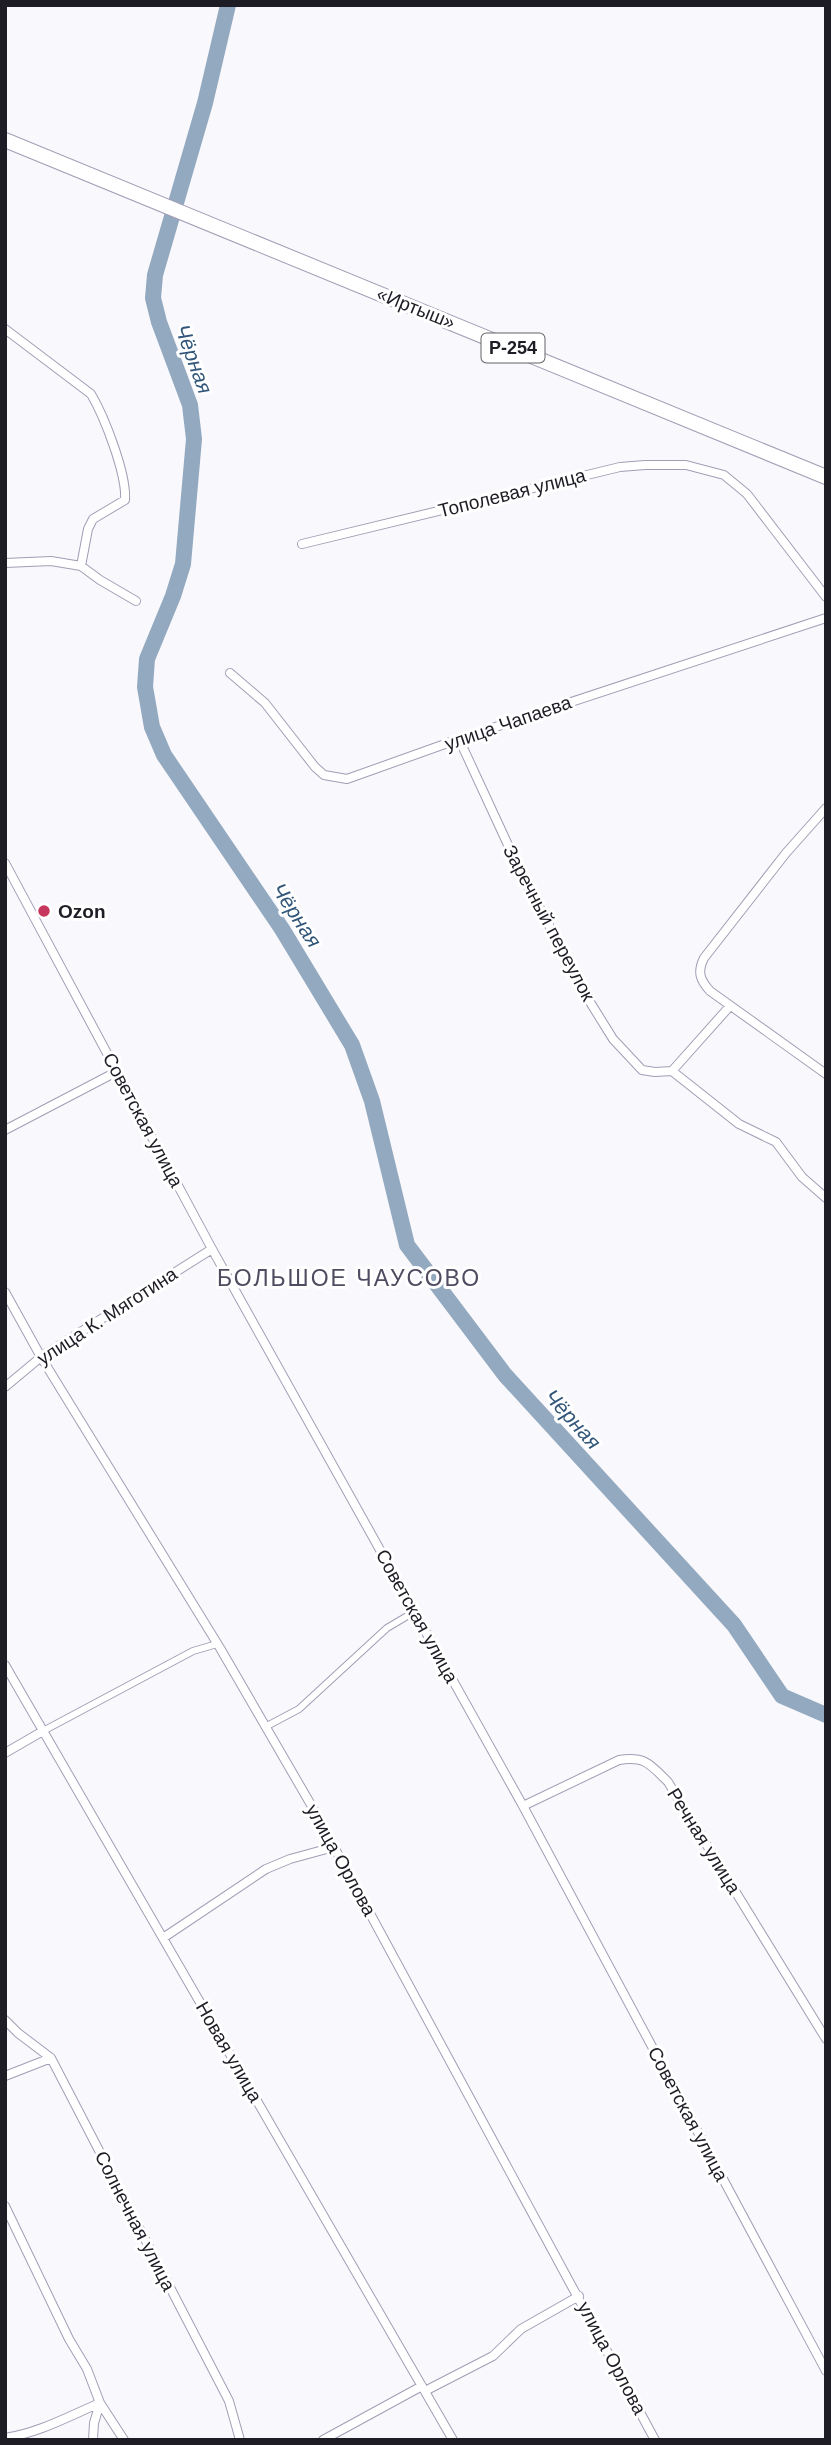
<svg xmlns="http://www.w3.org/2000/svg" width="831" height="2445" viewBox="0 0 831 2445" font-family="Arial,sans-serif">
	<rect width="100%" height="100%" fill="#f9f8fd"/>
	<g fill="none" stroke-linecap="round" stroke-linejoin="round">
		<path stroke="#93a9bf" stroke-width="16" d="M 228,5 L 205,103 L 155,275 L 153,298 L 159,322 L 190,405 L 194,439 L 183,564 L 173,596 L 147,659 L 145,687 L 152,727 L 164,755 L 282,929 L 352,1045 L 372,1101 L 407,1245 L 505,1375 L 734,1625 L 782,1696 L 826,1715"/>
		<g stroke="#a39db5" stroke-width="8">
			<path id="pedestrian" d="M 267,1726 L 299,1709 L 387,1628 L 414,1612
				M 43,1731 L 193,1651 L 217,1644"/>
		</g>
		<g stroke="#a39db5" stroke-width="10">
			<path id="minor" d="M 5,329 L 91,394 C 104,416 127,474 125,500 L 93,519 L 88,529 L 81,566
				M 302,544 L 620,467 L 645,465 L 686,465 L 724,475 L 747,494 L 826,597
				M 5,563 L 51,561 L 81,566 L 100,580 L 136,601
				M 230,673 L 265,703 L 315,767 L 324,775 L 347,779 L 459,739 L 826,618
				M 459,739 L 521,873 L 590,1002 L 613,1039 L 642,1070 L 655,1072 L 672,1071
				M 826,808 L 786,853 L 704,958 C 697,972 700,980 710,991 L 826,1074
				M 5,863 L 212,1249 L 523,1806 L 826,2371
				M 672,1071 L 739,1124 L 776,1142 L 802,1177 L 826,1198
				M 672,1071 L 730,1006
				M 5,1130 L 116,1072
				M 5,1292 L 41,1357 L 220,1648 L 314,1810 L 655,2440
				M 5,1387 L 41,1357 L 212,1249
				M 5,1665 L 453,2440
				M 5,1753 L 43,1731
				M 523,1806 L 619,1760 C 645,1756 650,1764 668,1782 L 826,2039
				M 163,1938 L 266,1869 L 290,1859 L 334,1847
				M 5,2020 L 18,2033 L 51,2058 L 229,2401 L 240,2440
				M 5,2076 L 51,2058
				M 5,2206 L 69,2339 L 87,2369 L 100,2403 L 124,2440
				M 425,2391 L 493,2356 L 521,2329 L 579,2296
				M 5,2438 C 39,2433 69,2416 100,2403
				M 93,2440 L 94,2423 L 100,2403
				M 323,2440 L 422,2386"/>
		</g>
		<g stroke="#a39db5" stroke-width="16">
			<path id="trunk" d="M 5,140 L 826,477"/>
		</g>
		<use href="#pedestrian" stroke="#fff" stroke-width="6"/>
		<use href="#minor" stroke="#fff" stroke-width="8"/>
		<use href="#trunk" stroke="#fff" stroke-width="14"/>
	</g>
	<circle fill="#c6375d" stroke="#fff" stroke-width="2.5" cx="44" cy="911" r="7"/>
	<g text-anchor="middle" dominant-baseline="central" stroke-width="6" stroke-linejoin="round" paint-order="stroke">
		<rect fill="#fff" stroke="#626066" stroke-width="2" x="481.5" y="333.5" width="63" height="29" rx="5"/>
		<g font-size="18" font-weight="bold" fill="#1e1c25">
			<text x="513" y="348">Р-254</text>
		</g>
		<g font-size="19" fill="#1e1c25" stroke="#fff">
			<text transform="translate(416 308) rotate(22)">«Иртыш»</text>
			<text transform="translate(512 493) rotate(-14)">Тополевая улица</text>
			<text transform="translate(508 723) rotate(-19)">улица Чапаева</text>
			<text transform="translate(549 923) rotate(62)">Заречный переулок</text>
			<text transform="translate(143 1120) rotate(62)">Советская улица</text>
			<text transform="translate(107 1316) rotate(-33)">улица К. Мяготина</text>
			<text transform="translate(417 1616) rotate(61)">Советская улица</text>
			<text transform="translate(704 1841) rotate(58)">Речная улица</text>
			<text transform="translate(341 1860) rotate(61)">улица Орлова</text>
			<text transform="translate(229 2052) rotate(60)">Новая улица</text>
			<text transform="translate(688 2114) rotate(62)">Советская улица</text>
			<text transform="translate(135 2221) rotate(63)">Солнечная улица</text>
			<text transform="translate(612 2358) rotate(62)">улица Орлова</text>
		</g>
		<g font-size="19" font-weight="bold" fill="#1e1c25" stroke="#fff" text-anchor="start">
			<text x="58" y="911">Ozon</text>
		</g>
		<g font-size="21" font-style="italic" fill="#325679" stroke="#fff">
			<text transform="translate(194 359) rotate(70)">Чёрная</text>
			<text transform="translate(297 915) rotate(57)">Чёрная</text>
			<text transform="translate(573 1419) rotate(48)">Чёрная</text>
		</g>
		<g font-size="23" letter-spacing="2" fill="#504b60" stroke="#fff">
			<text x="349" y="1278">БОЛЬШОЕ ЧАУСОВО</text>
		</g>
	</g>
	<rect width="831" height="2445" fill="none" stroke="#1e1c25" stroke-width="14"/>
</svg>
